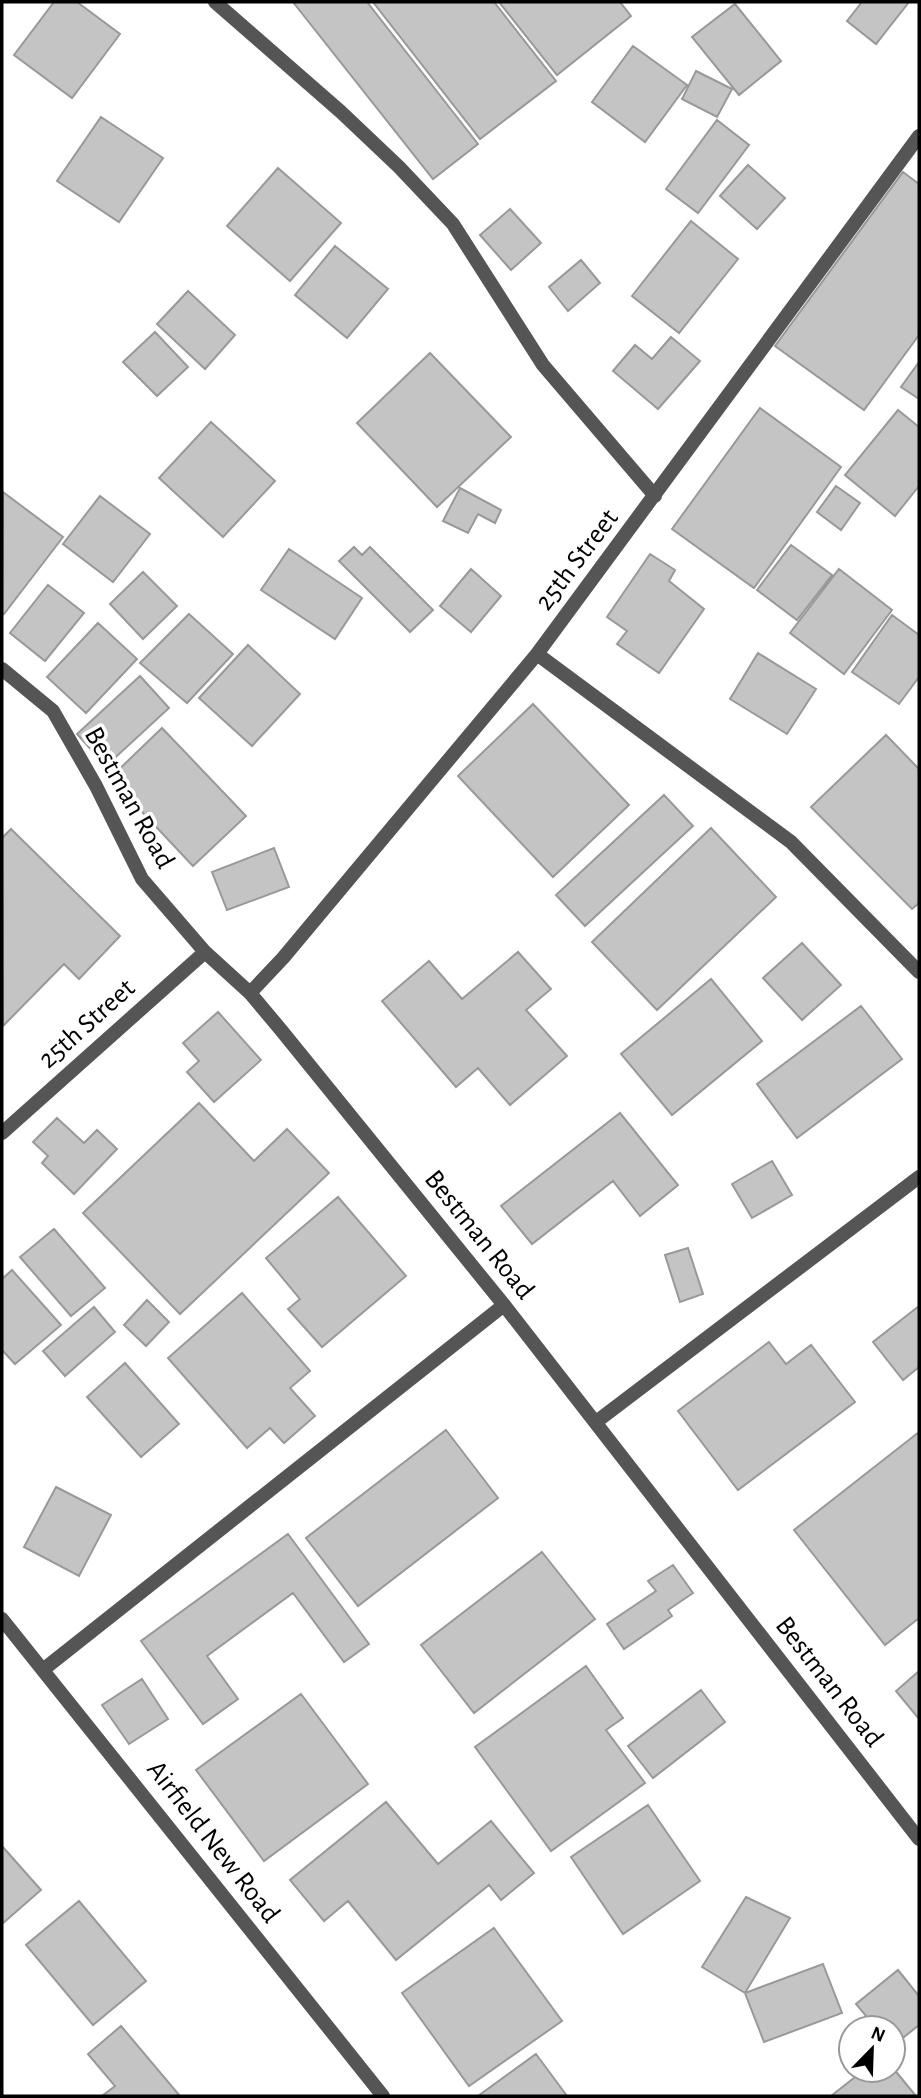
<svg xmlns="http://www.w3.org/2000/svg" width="921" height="2098" viewBox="0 0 921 2098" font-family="'Alegreya Sans',sans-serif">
	<rect width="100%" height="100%" fill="#fff"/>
	<path fill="#c4c4c4" stroke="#999" stroke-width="2" d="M 54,2 L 77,2 L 120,34 L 72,98 L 14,55 Z
		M 293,2 L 367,2 L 478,144 L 433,179 Z
		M 373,2 L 494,2 L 556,81 L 480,139 Z
		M 499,2 L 620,2 L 631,16 L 557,75 Z
		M 862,2 L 909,2 L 876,44 L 847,21 Z
		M 735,4 L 781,61 L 739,95 L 692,37 Z
		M 633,46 L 687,85 L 645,142 L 592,102 Z
		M 696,71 L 732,89 L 717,117 L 682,99 Z
		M 101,117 L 163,158 L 119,222 L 57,181 Z
		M 717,120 L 749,145 L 698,213 L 666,189 Z
		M 748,165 L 785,198 L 757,229 L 720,196 Z
		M 278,168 L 341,223 L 290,281 L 227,226 Z
		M 903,172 L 919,184 L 919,335 L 864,410 L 775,346 Z
		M 510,209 L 541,243 L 511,270 L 480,235 Z
		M 691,221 L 738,259 L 679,333 L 632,296 Z
		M 335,246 L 388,289 L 347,338 L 295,295 Z
		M 581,260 L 600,283 L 568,311 L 549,287 Z
		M 188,291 L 235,335 L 205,369 L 157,324 Z
		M 155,332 L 188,367 L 157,396 L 123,362 Z
		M 671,337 L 700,361 L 658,409 L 613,371 L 635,345 L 652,359 Z
		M 430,353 L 511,437 L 437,507 L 357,423 Z
		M 919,362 L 919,399 L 901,387 Z
		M 760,408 L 841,467 L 754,588 L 672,529 Z
		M 898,410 L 919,427 L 919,486 L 895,516 L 845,475 Z
		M 211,422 L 275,481 L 223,537 L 159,478 Z
		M 836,486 L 860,503 L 841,530 L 817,512 Z
		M 460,488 L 501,510 L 495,523 L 478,514 L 468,533 L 443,521 Z
		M 3,492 L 63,537 L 4,614 L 2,613 Z
		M 100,496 L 150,534 L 113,582 L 63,544 Z
		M 791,545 L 832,575 L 797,620 L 757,590 Z
		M 354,547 L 362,555 L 370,547 L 433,610 L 410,632 L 339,561 Z
		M 289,549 L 362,598 L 335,639 L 261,590 Z
		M 650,554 L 675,570 L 669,581 L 704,609 L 659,673 L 617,644 L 627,631 L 607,617 Z
		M 471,569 L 501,596 L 471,632 L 440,606 Z
		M 839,569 L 892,610 L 844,674 L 790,633 Z
		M 143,572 L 177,606 L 143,639 L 110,604 Z
		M 48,585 L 84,613 L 45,661 L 10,633 Z
		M 189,614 L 233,654 L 187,703 L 140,663 Z
		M 892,615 L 919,635 L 919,677 L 899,704 L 852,672 Z
		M 98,623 L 137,659 L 86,713 L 47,677 Z
		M 248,645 L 300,694 L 252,746 L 199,698 Z
		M 758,653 L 816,689 L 787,734 L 730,699 Z
		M 140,676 L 169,708 L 106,766 L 77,734 Z
		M 533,704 L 629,805 L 553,877 L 458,776 Z
		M 162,728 L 246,816 L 193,866 L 110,778 Z
		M 886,735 L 919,769 L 919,903 L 912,909 L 811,807 Z
		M 664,795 L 693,826 L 585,926 L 556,895 Z
		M 711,828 L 776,897 L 657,1010 L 592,942 Z
		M 11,829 L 120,936 L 79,979 L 64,964 L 3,1026 L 2,838 Z
		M 274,848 L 289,887 L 227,910 L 212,872 Z
		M 802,943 L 841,985 L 802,1020 L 763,978 Z
		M 518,952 L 551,989 L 526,1010 L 567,1056 L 510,1105 L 478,1068 L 456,1087 L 382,1001 L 429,961 L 462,999 Z
		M 711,979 L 762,1041 L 672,1115 L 621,1054 Z
		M 861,1006 L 902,1059 L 797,1138 L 757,1084 Z
		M 218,1012 L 261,1060 L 214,1102 L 187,1072 L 199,1061 L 183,1043 Z
		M 199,1103 L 254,1161 L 287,1129 L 329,1173 L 180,1314 L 83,1213 Z
		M 620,1113 L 678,1185 L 640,1216 L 613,1181 L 532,1244 L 501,1206 Z
		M 57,1118 L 84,1143 L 97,1130 L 117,1149 L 74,1194 L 42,1163 L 48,1156 L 33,1142 Z
		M 772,1161 L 792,1195 L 752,1218 L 732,1184 Z
		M 338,1197 L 406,1276 L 322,1347 L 288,1309 L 300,1299 L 266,1258 Z
		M 54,1229 L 105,1288 L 71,1316 L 20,1257 Z
		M 688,1248 L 703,1294 L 680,1302 L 665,1255 Z
		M 12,1270 L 61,1325 L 15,1364 L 2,1350 L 2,1279 Z
		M 242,1293 L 310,1371 L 290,1388 L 315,1416 L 284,1443 L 270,1428 L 247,1448 L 168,1358 Z
		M 147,1300 L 169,1322 L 146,1346 L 124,1325 Z
		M 919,1306 L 919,1367 L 903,1380 L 873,1342 Z
		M 94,1307 L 115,1332 L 65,1376 L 43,1351 Z
		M 769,1342 L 786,1364 L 811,1345 L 855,1402 L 738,1490 L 678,1411 Z
		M 125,1363 L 179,1424 L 141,1457 L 87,1397 Z
		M 446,1430 L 498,1498 L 358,1606 L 306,1538 Z
		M 919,1432 L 919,1618 L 885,1645 L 794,1530 Z
		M 56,1487 L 111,1515 L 79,1576 L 24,1547 Z
		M 288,1534 L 369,1644 L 344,1662 L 293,1593 L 207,1656 L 238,1699 L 203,1724 L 141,1641 Z
		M 542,1552 L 595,1619 L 474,1713 L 421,1645 Z
		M 673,1565 L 693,1593 L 668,1610 L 672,1616 L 624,1649 L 607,1624 L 656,1591 L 648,1581 Z
		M 586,1666 L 623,1718 L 606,1730 L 645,1783 L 551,1851 L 475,1747 Z
		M 919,1671 L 919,1719 L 896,1691 Z
		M 142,1679 L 168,1719 L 129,1744 L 102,1705 Z
		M 701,1690 L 725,1722 L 653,1778 L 628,1746 Z
		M 301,1694 L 368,1784 L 264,1861 L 196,1770 Z
		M 386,1802 L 438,1864 L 491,1821 L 534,1873 L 501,1900 L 489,1885 L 396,1960 L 348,1901 L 324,1921 L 290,1880 Z
		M 648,1805 L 700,1881 L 623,1934 L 571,1857 Z
		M 2,1846 L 41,1890 L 2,1924 Z
		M 746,1897 L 790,1918 L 745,1993 L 702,1967 Z
		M 79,1901 L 146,1981 L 93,2025 L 26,1945 Z
		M 494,1928 L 562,2021 L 469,2086 L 402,1993 Z
		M 823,1964 L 842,2013 L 764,2042 L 745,1993 Z
		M 898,1970 L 919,1996 L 919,2025 L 893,2046 L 893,2028 L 876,2028 L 856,2004 Z
		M 121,2026 L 180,2096 L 102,2096 L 115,2086 L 88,2054 Z
		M 536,2054 L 567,2096 L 478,2096 Z
		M 893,2068 L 916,2096 L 831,2096 L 864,2070 L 893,2070 Z"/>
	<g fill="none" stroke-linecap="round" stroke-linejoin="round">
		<path stroke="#555" stroke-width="14" d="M 215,2 L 341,112 L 399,167 L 453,224 L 543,365 L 655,496
			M 537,654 L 791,842 L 919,972
			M 2,669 L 53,711 L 96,786 L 142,879 L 205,952 L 250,993 L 281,1030 L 504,1305 L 919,1839
			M 250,993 L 283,958 L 537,654 L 919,136
			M 2,1133 L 205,952
			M 596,1422 L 919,1177
			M 44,1669 L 504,1305"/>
		<path stroke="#555" stroke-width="14" d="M 2,1619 L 383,2096"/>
	</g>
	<g text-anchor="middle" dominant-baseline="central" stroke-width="7" stroke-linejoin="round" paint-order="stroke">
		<g font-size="28" fill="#000" stroke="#fff">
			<text transform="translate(577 560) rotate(-53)">25th Street</text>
			<text transform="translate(129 798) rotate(61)">Bestman Road</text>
			<text transform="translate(87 1024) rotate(-42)">25th Street</text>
			<text transform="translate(479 1235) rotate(51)">Bestman Road</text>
			<text transform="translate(829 1682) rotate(52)">Bestman Road</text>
			<text transform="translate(213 1842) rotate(52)">Airfield New Road</text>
		</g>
	</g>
	<rect width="921" height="2098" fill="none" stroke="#000000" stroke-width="7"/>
	<g transform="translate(872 2049) rotate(23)"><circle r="33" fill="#ffffff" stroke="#999999" stroke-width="2"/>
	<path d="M0-5L12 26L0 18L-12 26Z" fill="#000000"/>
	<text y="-10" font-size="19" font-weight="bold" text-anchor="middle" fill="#000000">N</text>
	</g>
</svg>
